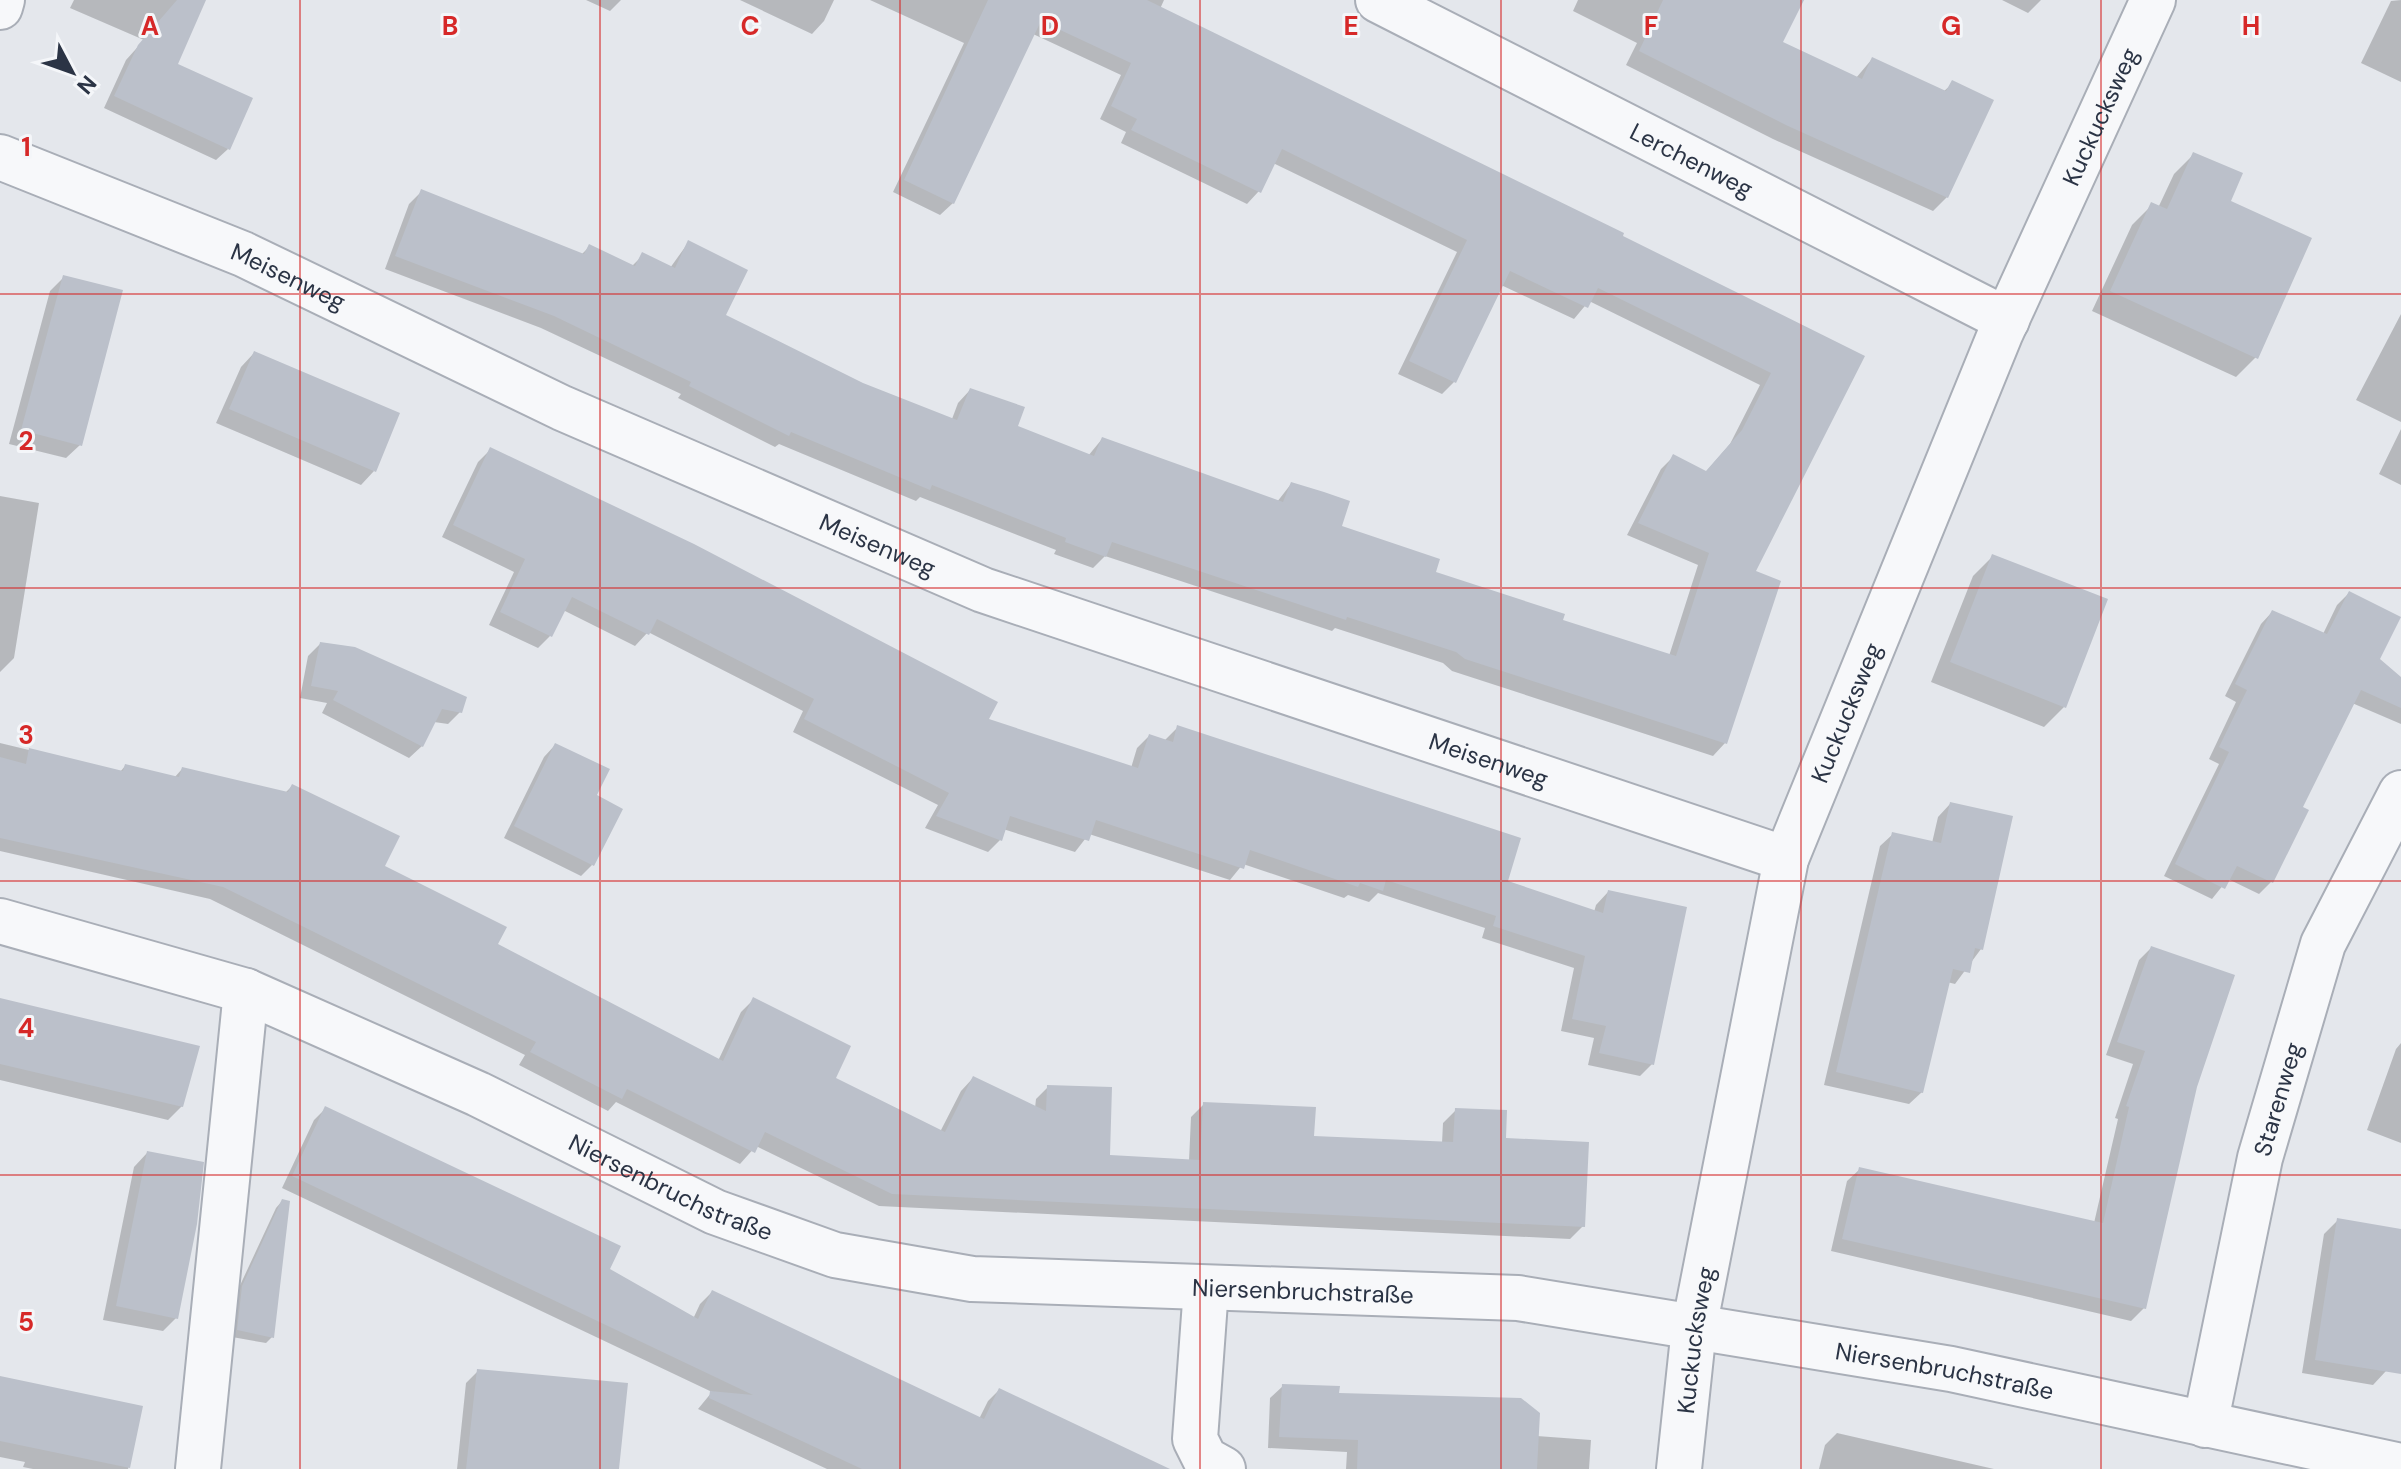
<svg xmlns="http://www.w3.org/2000/svg" width="2401" height="1469" viewBox="0 0 2401 1469" font-family="'DM Sans',sans-serif">
	<rect width="100%" height="100%" fill="#e4e7ec"/>
	<path fill="#0003" d="M 74,0 L 204,0 L 175,65 L 228,149 L 216,160 L 104,108 L 126,60 L 144,40 L 70,8 Z
		M 586,0 L 621,0 L 610,11 Z
		M 740,0 L 834,0 L 824,21 L 812,34 Z
		M 870,0 L 1164,0 L 1160,9 L 1862,357 L 1754,572 L 1725,743 L 1713,756 L 1452,671 L 1443,663 L 1335,628 L 1332,631 L 1105,556 L 1093,568 L 1054,554 L 1056,550 L 920,497 L 916,501 L 779,444 L 775,447 L 678,398 L 681,394 L 541,328 L 385,269 L 409,204 L 421,192 L 581,255 L 589,247 L 631,267 L 643,255 L 670,268 L 688,243 L 723,316 L 862,385 L 952,419 L 958,403 L 970,390 L 1016,427 L 1088,456 L 1102,439 L 1277,502 L 1291,484 L 1339,527 L 1434,573 L 1560,621 L 1669,656 L 1698,565 L 1627,535 L 1661,469 L 1673,457 L 1705,473 L 1730,444 L 1760,385 L 1589,301 L 1574,319 L 1501,285 L 1454,382 L 1442,394 L 1398,374 L 1457,252 L 1273,163 L 1259,191 L 1247,204 L 1121,143 L 1126,132 L 1100,119 L 1121,75 L 1033,34 L 953,203 L 940,215 L 893,192 L 964,43 Z
		M 1578,0 L 1779,0 L 1780,43 L 1856,78 L 1872,59 L 1943,92 L 1953,83 L 1947,197 L 1933,211 L 1773,139 L 1626,65 L 1637,43 L 1573,11 Z
		M 2002,0 L 2041,0 L 2028,13 Z
		M 2401,0 L 2401,82 L 2361,63 L 2391,1 Z
		M 2194,154 L 2228,202 L 2256,357 L 2236,377 L 2092,311 L 2132,225 L 2152,205 L 2158,208 L 2174,174 Z
		M 63,278 L 80,445 L 66,458 L 9,444 L 50,291 Z
		M 2401,314 L 2401,422 L 2356,400 Z
		M 254,353 L 374,471 L 361,485 L 216,423 L 241,367 Z
		M 2401,429 L 2401,485 L 2379,474 Z
		M 490,450 L 986,720 L 1131,768 L 1137,748 L 1149,736 L 1165,740 L 1178,727 L 1505,882 L 1594,912 L 1596,905 L 1608,892 L 1652,1064 L 1640,1076 L 1588,1065 L 1594,1038 L 1561,1031 L 1574,968 L 1482,938 L 1485,928 L 1378,893 L 1369,902 L 1348,895 L 1344,898 L 1243,864 L 1230,880 L 1089,834 L 1075,852 L 1003,829 L 1000,840 L 988,852 L 925,828 L 938,805 L 793,732 L 803,711 L 648,632 L 635,646 L 563,610 L 550,636 L 538,648 L 489,625 L 514,572 L 442,537 L 478,462 Z
		M 0,496 L 39,503 L 14,658 L 0,672 Z
		M 1993,556 L 2064,707 L 2044,727 L 1931,682 L 1973,576 Z
		M 2349,593 L 2378,660 L 2401,680 L 2401,724 L 2352,703 L 2301,808 L 2271,882 L 2259,894 L 2228,879 L 2212,899 L 2164,876 L 2219,764 L 2209,759 L 2236,702 L 2225,696 L 2261,624 L 2272,612 L 2323,634 L 2337,605 Z
		M 320,644 L 460,712 L 448,724 L 434,722 L 422,746 L 409,758 L 322,713 L 327,703 L 300,698 L 308,656 Z
		M 0,743 L 120,772 L 125,766 L 174,778 L 182,769 L 285,793 L 292,786 L 383,867 L 495,945 L 718,1061 L 741,1012 L 754,999 L 833,1079 L 940,1132 L 961,1091 L 973,1078 L 1035,1108 L 1036,1099 L 1048,1087 L 1108,1157 L 1189,1161 L 1191,1117 L 1204,1104 L 1312,1138 L 1442,1143 L 1443,1123 L 1456,1110 L 1504,1140 L 1583,1226 L 1570,1239 L 879,1206 L 756,1146 L 740,1164 L 616,1102 L 608,1111 L 519,1065 L 525,1055 L 210,899 L 0,851 Z
		M 555,745 L 592,865 L 581,876 L 504,838 L 544,757 Z
		M 1950,804 L 1981,949 L 1955,984 L 1947,982 L 1922,1092 L 1909,1104 L 1824,1085 L 1880,846 L 1893,834 L 1932,843 L 1938,817 Z
		M 2151,948 L 2195,1087 L 2144,1308 L 2131,1321 L 1831,1251 L 1847,1181 L 1860,1169 L 2094,1223 L 2118,1119 L 2115,1118 L 2133,1064 L 2106,1055 L 2139,960 Z
		M 0,1001 L 182,1106 L 168,1120 L 0,1080 Z
		M 2401,1043 L 2401,1143 L 2367,1130 L 2396,1049 Z
		M 325,1109 L 693,1319 L 700,1304 L 712,1292 L 979,1419 L 988,1401 L 999,1390 L 1166,1469 L 827,1469 L 698,1409 L 712,1392 L 282,1188 L 314,1120 Z
		M 147,1153 L 176,1318 L 163,1331 L 103,1320 L 134,1167 Z
		M 282,1201 L 272,1337 L 266,1343 L 232,1337 L 236,1294 L 276,1208 Z
		M 2338,1220 L 2401,1231 L 2401,1281 L 2386,1371 L 2373,1385 L 2302,1373 L 2324,1234 Z
		M 478,1371 L 617,1469 L 457,1469 L 466,1383 Z
		M 0,1378 L 141,1407 L 128,1469 L 33,1469 L 23,1467 L 25,1462 L 0,1457 Z
		M 1283,1386 L 1537,1436 L 1591,1440 L 1589,1469 L 1346,1469 L 1347,1452 L 1268,1448 L 1270,1398 Z
		M 1837,1433 L 1994,1469 L 1819,1469 L 1825,1445 Z"/>
	<path fill="#bbc0ca" d="M 177,0 L 206,0 L 178,64 L 253,98 L 230,150 L 114,96 L 138,45 Z
		M 988,0 L 1147,0 L 1624,233 L 1623,236 L 1865,356 L 1756,571 L 1781,581 L 1727,744 L 1465,659 L 1456,652 L 1347,617 L 1346,620 L 1112,542 L 1106,557 L 1065,542 L 1066,538 L 932,485 L 930,490 L 791,432 L 789,436 L 689,386 L 691,382 L 554,316 L 395,256 L 421,189 L 584,254 L 589,244 L 635,266 L 642,252 L 675,268 L 688,240 L 748,270 L 726,315 L 863,383 L 957,420 L 970,388 L 1025,407 L 1018,426 L 1094,456 L 1102,437 L 1283,502 L 1291,482 L 1324,492 L 1350,501 L 1342,526 L 1440,559 L 1436,572 L 1565,614 L 1563,620 L 1676,656 L 1709,553 L 1638,523 L 1673,454 L 1706,471 L 1742,430 L 1771,373 L 1598,288 L 1588,308 L 1510,271 L 1456,383 L 1409,361 L 1467,240 L 1282,149 L 1261,193 L 1131,130 L 1137,119 L 1111,106 L 1131,63 L 1041,21 L 954,204 L 904,180 Z
		M 1663,0 L 1804,0 L 1783,42 L 1862,79 L 1872,57 L 1946,91 L 1952,80 L 1994,100 L 1948,198 L 1788,126 L 1639,51 Z
		M 2193,152 L 2243,173 L 2231,201 L 2312,238 L 2258,359 L 2110,291 L 2151,202 L 2167,209 Z
		M 63,275 L 123,290 L 82,446 L 21,430 Z
		M 254,351 L 400,413 L 376,472 L 229,409 Z
		M 490,447 L 694,544 L 998,702 L 989,719 L 1138,768 L 1149,734 L 1173,742 L 1177,725 L 1521,838 L 1508,881 L 1603,913 L 1608,890 L 1687,907 L 1654,1065 L 1599,1053 L 1606,1026 L 1572,1019 L 1585,956 L 1493,926 L 1496,916 L 1386,880 L 1383,891 L 1360,883 L 1358,887 L 1250,850 L 1244,869 L 1096,820 L 1089,841 L 1010,816 L 1002,841 L 936,816 L 949,793 L 804,719 L 814,699 L 657,619 L 649,635 L 572,597 L 552,637 L 500,612 L 525,559 L 453,525 Z
		M 1992,554 L 2108,599 L 2066,708 L 1950,662 Z
		M 2349,591 L 2401,617 L 2380,659 L 2401,677 L 2401,708 L 2361,690 L 2303,807 L 2309,810 L 2273,883 L 2237,866 L 2225,889 L 2175,864 L 2229,752 L 2219,747 L 2247,690 L 2235,684 L 2272,610 L 2327,634 Z
		M 320,642 L 355,647 L 467,697 L 462,713 L 442,709 L 423,747 L 333,700 L 338,691 L 311,686 Z
		M 555,743 L 610,769 L 597,795 L 623,809 L 594,866 L 514,826 Z
		M 29,748 L 123,771 L 125,764 L 179,777 L 182,767 L 288,792 L 292,784 L 400,836 L 385,866 L 507,927 L 498,944 L 723,1061 L 753,997 L 851,1046 L 836,1078 L 945,1132 L 973,1076 L 1046,1111 L 1047,1085 L 1112,1087 L 1110,1155 L 1200,1160 L 1203,1102 L 1316,1107 L 1314,1136 L 1453,1142 L 1455,1108 L 1507,1110 L 1506,1138 L 1589,1142 L 1585,1227 L 892,1194 L 765,1132 L 755,1153 L 627,1089 L 622,1099 L 530,1052 L 536,1042 L 223,887 L 0,838 L 0,757 L 26,764 Z
		M 1950,802 L 2013,816 L 1983,950 L 1975,948 L 1970,973 L 1953,969 L 1923,1093 L 1836,1072 L 1892,832 L 1941,843 Z
		M 2151,946 L 2235,975 L 2197,1087 L 2146,1309 L 1842,1239 L 1859,1167 L 2103,1223 L 2129,1107 L 2126,1106 L 2145,1051 L 2117,1042 Z
		M 0,998 L 200,1046 L 183,1107 L 0,1064 Z
		M 325,1106 L 621,1246 L 610,1269 L 698,1319 L 712,1290 L 984,1419 L 999,1388 L 1170,1469 L 862,1469 L 709,1398 L 710,1391 L 753,1395 L 292,1176 Z
		M 147,1151 L 204,1162 L 197,1224 L 178,1319 L 116,1306 Z
		M 282,1199 L 290,1201 L 274,1338 L 237,1330 L 242,1286 Z
		M 2337,1218 L 2401,1229 L 2401,1374 L 2315,1360 Z
		M 477,1369 L 628,1383 L 619,1469 L 466,1469 Z
		M 0,1376 L 143,1406 L 130,1468 L 0,1441 Z
		M 1282,1384 L 1340,1386 L 1339,1393 L 1521,1398 L 1540,1413 L 1537,1469 L 1357,1469 L 1358,1440 L 1279,1437 Z"/>
	<g fill="none" stroke-linecap="round" stroke-linejoin="round">
		<g stroke="#a9aeb7" stroke-width="48">
			<g id="minor">
				<path id="s1" d="M 1378,0 L 2007,320"/>
				<path d="M 0,7 L 2,0"/>
				<path id="s2" d="M 0,157 L 243,254 L 562,408 L 983,590 L 1786,859"/>
				<path id="s3" d="M 0,921 L 246,991 L 478,1094 L 715,1212 L 835,1255 L 972,1279 L 1518,1298 L 1951,1369 L 2401,1466"/>
				<path d="M 1206,1288 L 1195,1439 L 1205,1459 L 1223,1469"/>
				<path id="s4" d="M 2205,1425 L 2260,1158 L 2323,944 L 2401,793"/>
				<path d="M 198,1469 L 246,991"/>
				<path id="s5" d="M 1679,1469 L 1694,1328 L 1786,859 L 2001,332 L 2153,0"/>
			</g>
		</g>
		<use href="#minor" stroke="#f7f8fa" stroke-width="44"/>
	</g>
	<path fill="none" stroke="#d62828" stroke-width="2" stroke-opacity="0.55" d="M 300,0 L 300,1469M 600,0 L 600,1469M 900,0 L 900,1469M 1200,0 L 1200,1469M 1501,0 L 1501,1469M 1801,0 L 1801,1469M 2101,0 L 2101,1469M 0,294 L 2401,294M 0,588 L 2401,588M 0,881 L 2401,881M 0,1175 L 2401,1175"/>
	<g text-anchor="middle" dominant-baseline="central" stroke-width="6" stroke-linejoin="round" paint-order="stroke">
		<g font-size="24" fill="#2b3445" stroke="#f4f6f9">
			<text stroke="none"><textPath href="#s5" startOffset="1426">Kuckucksweg</textPath></text>
			<text stroke="none"><textPath href="#s1" startOffset="352">Lerchenweg</textPath></text>
			<text stroke="none"><textPath href="#s2" startOffset="312">Meisenweg</textPath></text>
			<text stroke="none"><textPath href="#s2" startOffset="960">Meisenweg</textPath></text>
			<text stroke="none"><textPath href="#s5" startOffset="778">Kuckucksweg</textPath></text>
			<text stroke="none"><textPath href="#s2" startOffset="1608">Meisenweg</textPath></text>
			<text stroke="none"><textPath href="#s4" startOffset="334">Starenweg</textPath></text>
			<text stroke="none"><textPath href="#s3" startOffset="724">Niersenbruchstraße</textPath></text>
			<text stroke="none"><textPath href="#s3" startOffset="1372">Niersenbruchstraße</textPath></text>
			<text stroke="none"><textPath href="#s5" startOffset="130">Kuckucksweg</textPath></text>
			<text stroke="none"><textPath href="#s3" startOffset="2020">Niersenbruchstraße</textPath></text>
		</g>
	</g>
	<g font-size="26" text-anchor="middle" font-weight="bold" fill="#d62828" stroke="#f4f6f9" stroke-width="6" stroke-linejoin="round" paint-order="stroke">
		<text x="150" y="35">A</text>
		<text x="450" y="35">B</text>
		<text x="750" y="35">C</text>
		<text x="1050" y="35">D</text>
		<text x="1351" y="35">E</text>
		<text x="1651" y="35">F</text>
		<text x="1951" y="35">G</text>
		<text x="2251" y="35">H</text>
		<text x="26" y="156">1</text>
		<text x="26" y="450">2</text>
		<text x="26" y="744">3</text>
		<text x="26" y="1037">4</text>
		<text x="26" y="1331">5</text>
	</g>
	<g transform="translate(72 72) rotate(131)" stroke="#f4f6f9" stroke-width="6" paint-order="stroke">
	<path d="M0-6L14 30L0 20L-14 30Z" fill="#2b3445"/>
	<text y="-12" font-size="22" font-weight="bold" text-anchor="middle" fill="#2b3445">N</text>
	</g>
</svg>
